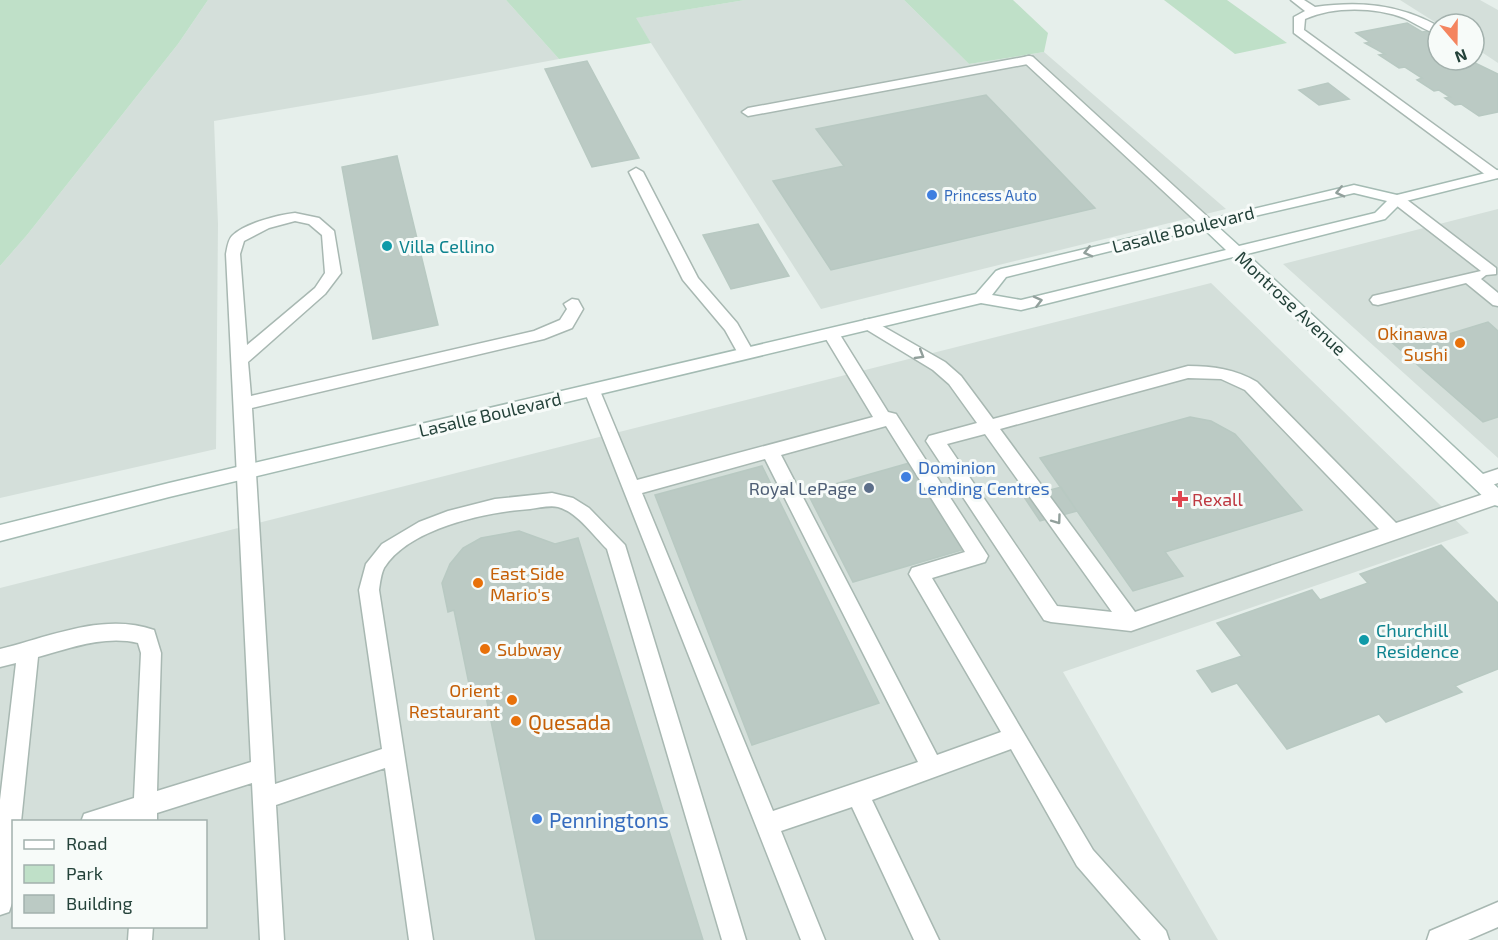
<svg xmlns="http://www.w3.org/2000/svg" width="1498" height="940" viewBox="0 0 1498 940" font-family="'Exo 2',sans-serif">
	<rect width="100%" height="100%" fill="#e6efeb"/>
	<path fill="#d4dfda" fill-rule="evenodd" d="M 208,0 L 506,0 L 559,59 L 372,94 L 214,121 L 218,224 L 216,449 L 0,498 L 0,266 L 27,235 L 178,44 Z
		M 745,0 L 904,0 L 969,64 L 1044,52 L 1226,209 L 821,309 L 635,18 Z
		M 1400,0 L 1480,0 L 1498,10 L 1498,63 L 1474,47 L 1474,24 L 1438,24 Z
		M 1498,209 L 1498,458 L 1283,264 Z
		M 1211,283 L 1469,533 L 1063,672 L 1218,940 L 0,940 L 0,588 ZM 14,822 L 206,822 L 206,926 L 14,926 Z"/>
	<path fill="#bfe0c8" d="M 0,0 L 208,0 L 178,44 L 27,235 L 0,266 Z
		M 506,0 L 745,0 L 636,18 L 651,43 L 559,59 Z
		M 904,0 L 1013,0 L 1048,33 L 1044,52 L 969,64 Z
		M 1164,0 L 1227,0 L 1287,43 L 1235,54 Z"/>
	<path fill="#bbcac4" stroke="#b8c9c2" stroke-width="1.5" d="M 1407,23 L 1422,32 L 1428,31 L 1438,37 L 1436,38 L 1438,40 L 1438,60 L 1469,60 L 1498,74 L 1498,112 L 1479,116 L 1461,104 L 1455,105 L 1445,98 L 1450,97 L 1439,90 L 1434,91 L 1417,80 L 1422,78 L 1405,67 L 1399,68 L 1379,55 L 1385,54 L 1365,43 L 1370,42 L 1356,33 Z
		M 587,61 L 639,158 L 592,167 L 545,69 Z
		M 1328,83 L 1349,99 L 1319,105 L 1299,90 Z
		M 986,95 L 1095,208 L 831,270 L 773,181 L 844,166 L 816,129 Z
		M 397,156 L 438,325 L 373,339 L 342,167 Z
		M 758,224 L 789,276 L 731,289 L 703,235 Z
		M 1488,322 L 1498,331 L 1498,417 L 1483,422 L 1388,339 L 1424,328 L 1436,338 Z
		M 1190,417 L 1211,421 L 1235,434 L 1302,510 L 1165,552 L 1183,576 L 1133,591 L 1040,458 Z
		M 913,462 L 965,549 L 853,582 L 807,492 Z
		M 762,466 L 879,703 L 752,745 L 655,495 Z
		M 1061,487 L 1077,511 L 1040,521 L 1024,497 Z
		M 519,531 L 555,544 L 578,538 L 703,940 L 536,940 L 485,692 L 469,684 L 454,610 L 448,612 L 442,583 L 450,564 L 463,548 L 481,538 Z
		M 1441,545 L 1498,603 L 1498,669 L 1455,686 L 1462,692 L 1386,722 L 1379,714 L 1287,749 L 1237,683 L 1212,692 L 1197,671 L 1242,656 L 1217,623 L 1312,590 L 1320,600 L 1368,583 L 1360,574 Z"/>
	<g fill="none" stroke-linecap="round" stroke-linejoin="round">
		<g stroke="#a8b8b2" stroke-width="3">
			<path id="lane" d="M 1291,0 L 1304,0 L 1315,7 C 1360,1 1398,4 1438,26 L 1438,34 C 1426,31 1415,23 1404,18 C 1375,7 1334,6 1305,19 L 1304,30 L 1498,171 L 1498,178 L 1490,178 L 1294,33 L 1294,17 L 1305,11 Z
				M 1029,56 L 1033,57 L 1033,63 L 748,116 L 742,112 L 748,108 Z
				M 636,168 L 643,172 L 698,278 L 737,323 L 754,353 L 752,357 L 740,357 L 725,330 L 683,280 L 629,172 Z
				M 1397,195 L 1402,196 L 1496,268 L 1496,274 L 1486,275 L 1481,279 L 1498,293 L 1498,306 L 1493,305 L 1466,283 L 1378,305 L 1373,304 L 1370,300 L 1373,296 L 1481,271 L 1392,202 L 1390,199 Z
				M 295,213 L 319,218 L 334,231 L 341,273 L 325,294 L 248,362 L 251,396 L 534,331 L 560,320 L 567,309 L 564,304 L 572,299 L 578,300 L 583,309 L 572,328 L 544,339 L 252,408 L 275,784 L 382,749 L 359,590 L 366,564 L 382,544 L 419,522 L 448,511 L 495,499 L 552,493 L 573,498 L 589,508 L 625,545 L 746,940 L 722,940 L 607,549 C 593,535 577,512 558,507 C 550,505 538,508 530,509 C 487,512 409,528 384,568 C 381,574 380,583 379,590 L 433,940 L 409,940 L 385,768 L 276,805 L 284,940 L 260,940 L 252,783 L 157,813 L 157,822 L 81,822 L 84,814 L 134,798 L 141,653 L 138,643 C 105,635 70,648 38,657 L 21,822 L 14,822 L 12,903 L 9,912 L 0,915 L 0,800 L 16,663 L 0,667 L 0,649 C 49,637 104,612 154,630 L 161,653 L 157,791 L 251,762 L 226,254 C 227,249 228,240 232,236 C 245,223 278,215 295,213 ZM 295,221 L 309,224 L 322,235 L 325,273 L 315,288 L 247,345 L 240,254 L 244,241 L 269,228 Z
				M 870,319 L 945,362 L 961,376 L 993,419 L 1188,366 C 1213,366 1235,369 1257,382 L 1396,523 L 1496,490 L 1498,491 L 1498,504 L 1131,631 L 1051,622 L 1044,620 L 926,441 L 929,436 L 977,423 L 949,384 L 933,370 L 864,328 L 862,324 L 864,320 ZM 1188,378 L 1221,379 L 1245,390 L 1379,529 L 1135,612 L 1000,429 ZM 985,434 L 1112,612 L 1057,606 L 947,444 Z
				M 831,329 L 837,330 L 888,412 L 896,414 L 988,556 L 985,562 L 932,578 L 1093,850 L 1166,931 L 1169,940 L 1141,940 L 1077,866 L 1011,749 L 872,800 L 939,940 L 914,940 L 852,807 L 781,831 L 825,940 L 801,940 L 584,390 L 586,386 L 598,386 L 637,480 L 873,417 L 823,334 L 825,330 ZM 886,426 L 965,552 L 912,568 L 909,574 L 1001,732 L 937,755 L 781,455 ZM 765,459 L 918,762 L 773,811 L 642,493 Z
				M 1498,469 L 1498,483 L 1480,489 L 1474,487 L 1471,482 L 1474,477 Z
				M 129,926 L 153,926 L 152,940 L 128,940 Z"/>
		</g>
		<g stroke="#a8b8b2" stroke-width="3">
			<path id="street" d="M 1029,56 L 1033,57 L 1211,220 L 1213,223 L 1211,226 L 1201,226 L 1025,63 L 1025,57 Z
				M 1498,902 L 1498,927 L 1468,940 L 1427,940 L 1430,931 Z"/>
		</g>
		<g stroke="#a4bbb3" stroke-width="3">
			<path id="secondary" d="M 1498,170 L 1498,178 L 1402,202 L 1385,219 L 1247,254 L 1498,488 L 1498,506 L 1491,504 L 1233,257 L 1021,310 L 981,303 L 169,497 L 0,541 L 0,525 L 169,483 L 976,294 L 996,271 L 1001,269 L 1354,185 L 1397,195 ZM 1354,193 L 1387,201 L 1375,213 L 1239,246 L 1216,225 ZM 1203,228 L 1226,250 L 1021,300 L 992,295 L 1006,277 Z"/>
		</g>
		<use href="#lane" fill="#fff" fill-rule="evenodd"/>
		<use href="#street" fill="#fff" fill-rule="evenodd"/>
		<use href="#secondary" fill="#fff" fill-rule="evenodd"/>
	</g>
	<defs><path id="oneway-chevron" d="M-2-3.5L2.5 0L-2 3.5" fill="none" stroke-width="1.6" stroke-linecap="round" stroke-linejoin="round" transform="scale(1.5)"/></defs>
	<g stroke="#92a09c">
		<use href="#oneway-chevron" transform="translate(1340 192) rotate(167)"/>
		<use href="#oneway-chevron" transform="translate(1088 252) rotate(166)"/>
		<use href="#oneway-chevron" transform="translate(1038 301) rotate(-14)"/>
		<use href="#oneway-chevron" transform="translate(920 355) rotate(31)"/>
		<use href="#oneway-chevron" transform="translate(1057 520) rotate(54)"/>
	</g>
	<g fill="#3f7fe0" stroke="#f7fbf9" stroke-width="2">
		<circle cx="932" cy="195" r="6"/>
		<circle cx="906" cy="477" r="6"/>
		<circle cx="537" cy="819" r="6"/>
	</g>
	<g fill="#0f9aa8" stroke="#f7fbf9" stroke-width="2">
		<circle cx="387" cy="246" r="6"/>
		<circle cx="1364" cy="640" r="6"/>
	</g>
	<g fill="#e8710a" stroke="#f7fbf9" stroke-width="2">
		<circle cx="1460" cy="343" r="6"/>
		<circle cx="478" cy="583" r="6"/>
		<circle cx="485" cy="649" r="6"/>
		<circle cx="512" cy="700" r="6"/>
		<circle cx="516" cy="721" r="6"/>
	</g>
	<circle fill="#5c6f8a" stroke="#f7fbf9" stroke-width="2" cx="869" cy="488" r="6"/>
	<path fill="#e0444e" stroke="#f7fbf9" stroke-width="2" d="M1177 490h6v6h6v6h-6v6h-6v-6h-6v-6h6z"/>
	<g text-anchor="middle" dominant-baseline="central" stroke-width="6" stroke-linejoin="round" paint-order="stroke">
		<g font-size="15" fill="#366cbe" stroke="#f7fbf9" text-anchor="start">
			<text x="944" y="195">Princess Auto</text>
		</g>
		<g font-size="18" fill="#24423a" stroke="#f7fbf9">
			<text transform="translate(1183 229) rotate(-14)">Lasalle Boulevard</text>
			<text transform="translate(1291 303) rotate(43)">Montrose Avenue</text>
			<text transform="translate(490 414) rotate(-13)">Lasalle Boulevard</text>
		</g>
		<g font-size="18" fill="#0d838f" stroke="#f7fbf9" text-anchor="start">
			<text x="399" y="246">Villa Cellino</text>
			<text x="1376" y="630">Churchill<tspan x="1376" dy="21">Residence</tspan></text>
		</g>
		<g font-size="18" fill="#c56008" stroke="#f7fbf9" text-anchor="end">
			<text x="1448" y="333">Okinawa<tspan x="1448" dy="21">Sushi</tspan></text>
			<text x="490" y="573" text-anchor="start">East Side<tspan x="490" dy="21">Mario's</tspan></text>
			<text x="497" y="649" text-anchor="start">Subway</text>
			<text x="500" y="690">Orient<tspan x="500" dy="21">Restaurant</tspan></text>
		</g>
		<g font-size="18" fill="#366cbe" stroke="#f7fbf9" text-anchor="start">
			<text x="918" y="467">Dominion<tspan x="918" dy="21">Lending Centres</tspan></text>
		</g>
		<g font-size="18" fill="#4e5e75" stroke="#f7fbf9" text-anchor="end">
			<text x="857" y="488">Royal LePage</text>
		</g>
		<g font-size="18" fill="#be3a42" stroke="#f7fbf9" text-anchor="start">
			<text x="1192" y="499">Rexall</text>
		</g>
		<g font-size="21" fill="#c56008" stroke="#f7fbf9" text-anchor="start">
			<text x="528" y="721">Quesada</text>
		</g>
		<g font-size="21" fill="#366cbe" stroke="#f7fbf9" text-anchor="start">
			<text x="549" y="819">Penningtons</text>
		</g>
	</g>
	<rect x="12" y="820" width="195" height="108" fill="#f7fbf9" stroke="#a3b1ad" stroke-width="1.5"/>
	<rect x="24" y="840" width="30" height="9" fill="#ffffff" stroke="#a3b1ad" stroke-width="1.5"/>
	<text x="66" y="850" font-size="18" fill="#24423a">Road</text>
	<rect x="24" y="865" width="30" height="18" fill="#bfe0c8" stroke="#a3b1ad" stroke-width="1.5"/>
	<text x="66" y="880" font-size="18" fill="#24423a">Park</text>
	<rect x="24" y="895" width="30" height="18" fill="#bbcac4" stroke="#a3b1ad" stroke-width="1.5"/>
	<text x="66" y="910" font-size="18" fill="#24423a">Building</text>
	<g transform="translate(1456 42) rotate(160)"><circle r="28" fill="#f7fbf9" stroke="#a3b1ad" stroke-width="1.5"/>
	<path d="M0-4.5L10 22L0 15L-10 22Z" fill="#f4845f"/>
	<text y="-9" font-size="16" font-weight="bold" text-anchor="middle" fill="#24423a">N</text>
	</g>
</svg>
